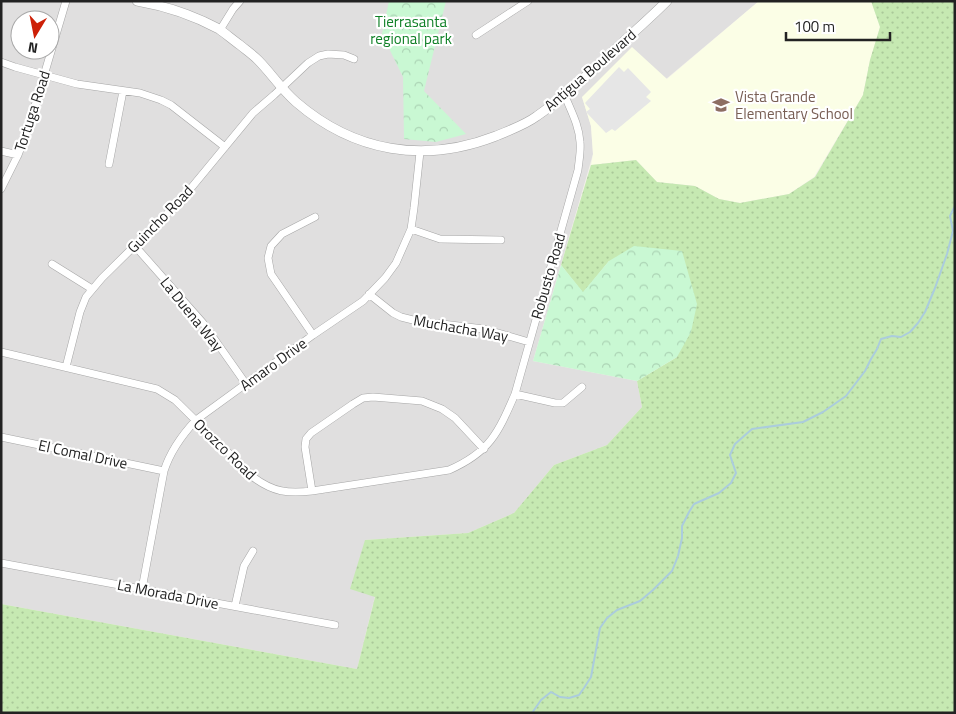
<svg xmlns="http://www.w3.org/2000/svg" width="956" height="714" viewBox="0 0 956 714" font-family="'Titillium Web',sans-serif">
	<defs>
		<pattern id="grass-dots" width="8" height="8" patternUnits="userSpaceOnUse" patternTransform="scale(1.25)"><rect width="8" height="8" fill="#c6e9b2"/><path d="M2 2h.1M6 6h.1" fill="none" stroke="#aac899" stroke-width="1.8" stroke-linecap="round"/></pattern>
		<pattern id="park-crowns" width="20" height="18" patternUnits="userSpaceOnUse" patternTransform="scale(1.25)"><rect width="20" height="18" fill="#c9f8d3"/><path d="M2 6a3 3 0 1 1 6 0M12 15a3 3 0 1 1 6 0" fill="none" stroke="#acd4b5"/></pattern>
	</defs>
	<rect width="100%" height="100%" fill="#f2f0e9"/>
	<path fill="#e0dfdf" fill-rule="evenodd" d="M 1,1 L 759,1 L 666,79 L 582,97 L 591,126 L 593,154 L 533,361 L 637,381 L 642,407 L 607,445 L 554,465 L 514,513 L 468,533 L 365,540 L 375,596 L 357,669 L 1,604 ZM 20,20 L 50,20 L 50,50 L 20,50 Z"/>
	<path fill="#fbfee6" d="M 759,1 L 871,1 L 880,27 L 870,60 L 863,95 L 814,177 L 789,194 L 740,203 L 719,199 L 695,186 L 657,182 L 636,160 L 591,165 L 593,154 L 591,126 L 582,97 L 632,47 L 667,79 Z"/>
	<path fill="url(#grass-dots)" d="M 871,1 L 955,1 L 955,713 L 1,713 L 1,604 L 357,669 L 375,597 L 350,589 L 365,540 L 468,533 L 514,513 L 554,465 L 607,445 L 642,407 L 637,381 L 677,357 L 609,261 L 583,293 L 561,265 L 591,165 L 636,160 L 657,182 L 695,186 L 719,199 L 740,203 L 789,194 L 815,177 L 863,95 L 870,60 L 880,27 Z"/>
	<path fill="url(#park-crowns)" d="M 389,1 L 446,1 L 424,91 L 466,134 L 436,142 L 404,139 L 403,77 L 382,34 Z
		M 634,246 L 682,251 L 697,304 L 691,332 L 677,357 L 637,381 L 533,361 L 561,265 L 583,292 L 609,261 Z"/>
	<path fill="#e6e6e6" d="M 619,67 L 624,72 L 628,68 L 651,92 L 646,97 L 651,101 L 615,131 L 612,129 L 606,133 L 586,112 L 590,109 L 585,103 Z"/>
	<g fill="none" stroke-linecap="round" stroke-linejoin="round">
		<path stroke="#abccdd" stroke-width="2" d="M 532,713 L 541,700 L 551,692 L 560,697 L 569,698 L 579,695 L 584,688 L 591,677 L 600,628 L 607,618 L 617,610 L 640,601 L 653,590 L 672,571 L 678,556 L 682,538 L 682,526 L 689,512 L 694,504 L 719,493 L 731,483 L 736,473 L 730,455 L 735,444 L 752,429 L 803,422 L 823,412 L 846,396 L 865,371 L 871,359 L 877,349 L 881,339 L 892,336 L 901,337 L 910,332 L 918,323 L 925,312 L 935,288 L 947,254 L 953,231 L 950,216 L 955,206"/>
		<g stroke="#a6a6a6" stroke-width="8">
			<path id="minor" d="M 220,30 L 233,9 L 240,1
				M 476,35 L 528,1
				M 1,62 L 15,67 L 77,84 L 140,93 L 161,100 L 171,105 L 225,147
				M 1,151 L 18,155
				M 109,164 L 123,91
				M 1,189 L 18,155 L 29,126 L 66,1
				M 411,229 L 440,239 L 501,240
				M 135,246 L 203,323 L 246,384
				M 52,264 L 92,289
				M 369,294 L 393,313 L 401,317 L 417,321 L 484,329 L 529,342
				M 313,335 L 271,274 L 268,258 L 271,246 L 282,234 L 315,217
				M 1,352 L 157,389 L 175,400 L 253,477 C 273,492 288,494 312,491 L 449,470 C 490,452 498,433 515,394 L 578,170 C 579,160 581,151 580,142 C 579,125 571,111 565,96
				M 66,367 L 80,312 L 86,297 L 102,278 L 182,199 L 253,113 L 274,95 L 308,63 L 319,56 L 328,54 L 344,55 L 354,59
				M 515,394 L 555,403 L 563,403 L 582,387
				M 1,437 L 164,471
				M 312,491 L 305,447 L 306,439 L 311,433 L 353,404 L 363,398 L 373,397 L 422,401 L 442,409 L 455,418 L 484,449
				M 1,563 L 335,625
				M 142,589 L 164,471 C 170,452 182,435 196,420 L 313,335 L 363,301 L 385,278 L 396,263 L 411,229 L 414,208 L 420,152
				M 235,606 L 244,566 L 253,551"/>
		</g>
		<g stroke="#a6a6a6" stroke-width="10">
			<path id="tertiary" d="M 137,1 C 166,6 193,15 219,29 C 226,34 233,40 240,45 C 246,50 252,54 258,60 C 271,73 281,89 296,102 C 354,152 424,164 496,136 C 510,130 525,125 537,116 C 563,98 585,77 609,55 C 628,37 648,20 667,1"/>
		</g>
		<use href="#minor" stroke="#fff" stroke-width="7"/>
		<use href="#tertiary" stroke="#fff" stroke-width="9"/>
	</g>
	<defs>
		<g id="school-bare" transform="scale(1.35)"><path d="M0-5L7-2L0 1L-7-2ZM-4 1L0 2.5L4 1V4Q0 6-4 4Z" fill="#8d6e63" stroke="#fff" stroke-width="2.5" paint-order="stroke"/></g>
	</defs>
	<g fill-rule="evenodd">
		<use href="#school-bare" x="721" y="105"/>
	</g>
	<g text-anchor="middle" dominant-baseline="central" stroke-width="4.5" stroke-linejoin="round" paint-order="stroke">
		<g font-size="15" fill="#108027" stroke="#fff">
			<text x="411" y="21">Tierrasanta<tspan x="411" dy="17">regional park</tspan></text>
		</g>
		<g font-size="15" fill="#222" stroke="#fff">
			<text transform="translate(590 70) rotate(-41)">Antigua Boulevard</text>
			<text transform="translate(32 111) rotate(-72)">Tortuga Road</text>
			<text transform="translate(160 219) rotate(-46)">Guincho Road</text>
			<text transform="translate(548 276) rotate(-74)">Robusto Road</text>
			<text transform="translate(192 314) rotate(51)">La Duena Way</text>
			<text transform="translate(461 328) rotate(10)">Muchacha Way</text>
			<text transform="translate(273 364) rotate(-36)">Amaro Drive</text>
			<text transform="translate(225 449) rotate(44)">Orozco Road</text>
			<text transform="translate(83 454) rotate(12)">El Comal Drive</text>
			<text transform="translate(168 594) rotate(11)">La Morada Drive</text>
		</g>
		<g font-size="15" fill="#785e54" stroke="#fff" text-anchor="start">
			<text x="735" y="96">Vista Grande<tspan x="735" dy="17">Elementary School</tspan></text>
		</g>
	</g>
	<rect width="956" height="714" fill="none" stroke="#222222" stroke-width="5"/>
	<g transform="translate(35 35) rotate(190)"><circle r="24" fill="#ffffff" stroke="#a7a7a7"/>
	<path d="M0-4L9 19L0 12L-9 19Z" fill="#cd2007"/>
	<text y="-8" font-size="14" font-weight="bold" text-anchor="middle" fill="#222222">N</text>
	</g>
	<path d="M786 32v8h104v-8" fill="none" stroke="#222222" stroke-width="2.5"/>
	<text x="794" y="32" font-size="15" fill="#222222" stroke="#ffffff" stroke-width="4" paint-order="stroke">100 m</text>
</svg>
